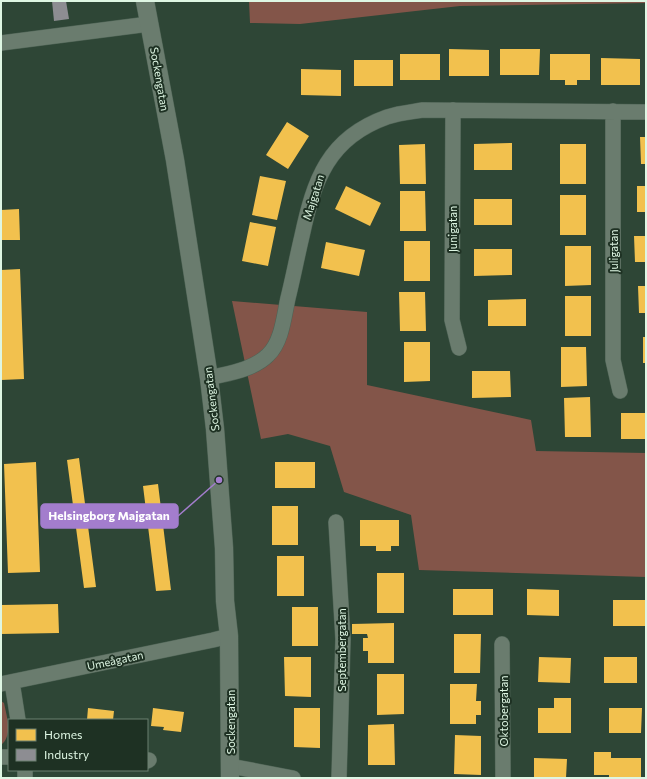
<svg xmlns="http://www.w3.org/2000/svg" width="647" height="779" viewBox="0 0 647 779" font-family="Commissioner,sans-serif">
	<rect width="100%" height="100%" fill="#2e4636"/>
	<path fill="#835549" d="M 249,1 L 646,1 L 646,3 L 460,6 L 300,24 L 250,23 Z
		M 232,301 L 367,312 L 367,385 L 531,420 L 536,451 L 646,453 L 646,577 L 419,570 L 411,515 L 344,492 L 330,446 L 288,434 L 261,439 Z
		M 1,701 L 4,703 C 7,718 13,735 1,745 Z"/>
	<path fill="#f2c14e" d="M 449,49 L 489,50 L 489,76 L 449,76 Z
		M 500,49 L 540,49 L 539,75 L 500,75 Z
		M 400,54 L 440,54 L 440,80 L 400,80 Z
		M 550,54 L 590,54 L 590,80 L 577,80 L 577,85 L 565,85 L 565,80 L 550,80 Z
		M 601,58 L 640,59 L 640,85 L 601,85 Z
		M 354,60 L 393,60 L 393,86 L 354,86 Z
		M 301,69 L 341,70 L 341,96 L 301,95 Z
		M 287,122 L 309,136 L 288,169 L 266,155 Z
		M 640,137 L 646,137 L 646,164 L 641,164 Z
		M 512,143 L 512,170 L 474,170 L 474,144 Z
		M 425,144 L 426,184 L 400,184 L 399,145 Z
		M 560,144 L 586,144 L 586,184 L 560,184 Z
		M 260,176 L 286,181 L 277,220 L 252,215 Z
		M 346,186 L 381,203 L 370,226 L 335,209 Z
		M 637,186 L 646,186 L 646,212 L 637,212 Z
		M 400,191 L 425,191 L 426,231 L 400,231 Z
		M 560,195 L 586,195 L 586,235 L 560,235 Z
		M 474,199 L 512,199 L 512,225 L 474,225 Z
		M 19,209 L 20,240 L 1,240 L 1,210 Z
		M 250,222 L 276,227 L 268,266 L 242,261 Z
		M 634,236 L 646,236 L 646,262 L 635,262 Z
		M 404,241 L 430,241 L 430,281 L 404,281 Z
		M 326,242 L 365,250 L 359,276 L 321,268 Z
		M 565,246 L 591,246 L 591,285 L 565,286 Z
		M 474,249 L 512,249 L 512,275 L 474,276 Z
		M 20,269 L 24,379 L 1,380 L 1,270 Z
		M 638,286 L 646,286 L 646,313 L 639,313 Z
		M 399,292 L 425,292 L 426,331 L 400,331 Z
		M 565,296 L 591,296 L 591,336 L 565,336 Z
		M 526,299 L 526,326 L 488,326 L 488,300 Z
		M 643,337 L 646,337 L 646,363 L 643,363 Z
		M 404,342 L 430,342 L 430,381 L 404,382 Z
		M 561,347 L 586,347 L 587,386 L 561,387 Z
		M 472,371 L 510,371 L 511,397 L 472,398 Z
		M 590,397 L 591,437 L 565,437 L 564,398 Z
		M 621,413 L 646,413 L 646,439 L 621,439 Z
		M 79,458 L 96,587 L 84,588 L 67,460 Z
		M 36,462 L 40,572 L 8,573 L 4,464 Z
		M 275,462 L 315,462 L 315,488 L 275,488 Z
		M 158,484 L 171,590 L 156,591 L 143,486 Z
		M 272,506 L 298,506 L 298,545 L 272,545 Z
		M 360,520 L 399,520 L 399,546 L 391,546 L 391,551 L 376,551 L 376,546 L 360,546 Z
		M 277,556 L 304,556 L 304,596 L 277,596 Z
		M 377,573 L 404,573 L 404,613 L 377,613 Z
		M 453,589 L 493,589 L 493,615 L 453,615 Z
		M 527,589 L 559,590 L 559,616 L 527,615 Z
		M 613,600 L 645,600 L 645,626 L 613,626 Z
		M 58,604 L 59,633 L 1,634 L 1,605 Z
		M 292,607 L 318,607 L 318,646 L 292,646 Z
		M 394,623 L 394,663 L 368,663 L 368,651 L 363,651 L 363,638 L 368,638 L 367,634 L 352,634 L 352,624 Z
		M 454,634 L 481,634 L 480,673 L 454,673 Z
		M 284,657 L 311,657 L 311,697 L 285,696 Z
		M 539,657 L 571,658 L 570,683 L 538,682 Z
		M 604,657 L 637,657 L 637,683 L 604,683 Z
		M 377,674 L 404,674 L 404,714 L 377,715 Z
		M 450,684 L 477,684 L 476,701 L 481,701 L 481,715 L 476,715 L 476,724 L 450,724 Z
		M 554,698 L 571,698 L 571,733 L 538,733 L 538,708 L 554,708 Z
		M 88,708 L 114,711 L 113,720 L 87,720 Z
		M 153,708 L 184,712 L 181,732 L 163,730 L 164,727 L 151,726 Z
		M 294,708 L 320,708 L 320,748 L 294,747 Z
		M 609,708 L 642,708 L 641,733 L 609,733 Z
		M 394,724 L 395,765 L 368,765 L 368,725 Z
		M 455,735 L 481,736 L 481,775 L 454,774 Z
		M 594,752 L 611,752 L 611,758 L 641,758 L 641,778 L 609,778 L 609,775 L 594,775 Z
		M 534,758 L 567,759 L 566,778 L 534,778 Z"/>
	<path fill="#8d8d92" d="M 52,1 L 66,1 L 69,19 L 54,21 Z"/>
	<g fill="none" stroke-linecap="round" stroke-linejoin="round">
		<g stroke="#4e6355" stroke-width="16">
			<path id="minor" d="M 1,43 L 149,24
				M 453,110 L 452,320 L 459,348
				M 613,111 L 613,360 L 620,391
				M 209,378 C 229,373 253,370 268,355 C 282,342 284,316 288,298 C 293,278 297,257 302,236 C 314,180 328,138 387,117 C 399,113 411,112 423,110 L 646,112
				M 336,522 L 343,639 L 339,778
				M 502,644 L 503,778
				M 12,682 L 18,720
				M 1,684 L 213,640 L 229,636
				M 1,757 L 9,757
				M 147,761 L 149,760
				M 230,766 L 293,778
				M 25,770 L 25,778"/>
		</g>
		<g stroke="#4e6355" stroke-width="19">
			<path id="tertiary" d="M 145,1 L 175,160 L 209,378 L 215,429 L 224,548 L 225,601 L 229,636 L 230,778"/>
		</g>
		<use href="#minor" stroke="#6a7c6e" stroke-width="15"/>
		<use href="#tertiary" stroke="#6a7c6e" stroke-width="18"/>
	</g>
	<g text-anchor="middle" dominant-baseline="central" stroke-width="4" stroke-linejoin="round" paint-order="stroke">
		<g font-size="11" fill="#def6e3" stroke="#1e3123">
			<text transform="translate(160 79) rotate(80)">Sockengatan</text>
			<text transform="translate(313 197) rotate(-72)">Majgatan</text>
			<text transform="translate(452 229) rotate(-90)">Junigatan</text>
			<text transform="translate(613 251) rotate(-90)">Juligatan</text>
			<text transform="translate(211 399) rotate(-97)">Sockengatan</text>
			<text transform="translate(341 650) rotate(-90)">Septembergatan</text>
			<text transform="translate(115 660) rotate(-12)">Umeågatan</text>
			<text transform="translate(503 711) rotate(-90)">Oktobergatan</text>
			<text transform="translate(230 722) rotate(-90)">Sockengatan</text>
		</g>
	</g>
	<path fill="none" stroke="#a37dcd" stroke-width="1.5" d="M219 480L178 516"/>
	<circle fill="#a37dcd" stroke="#1e3123" stroke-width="1.5" cx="219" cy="480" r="4"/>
	<rect fill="#a37dcd" stroke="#a37dcd" stroke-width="1.5" x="41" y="504" width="137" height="24" rx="4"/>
	<g font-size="12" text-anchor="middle" font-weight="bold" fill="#fff">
		<text x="109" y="520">Helsingborg Majgatan</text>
	</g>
	<rect width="647" height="779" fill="none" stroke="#def6e3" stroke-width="4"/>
	<rect x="8" y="719" width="140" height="52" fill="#1e3123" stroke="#6b8070"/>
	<rect x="16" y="729" width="20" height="12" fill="#f2c14e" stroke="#6b8070"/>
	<text x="44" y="739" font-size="12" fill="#def6e3">Homes</text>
	<rect x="16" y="749" width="20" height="12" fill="#8d8d92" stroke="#6b8070"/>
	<text x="44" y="759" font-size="12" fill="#def6e3">Industry</text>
</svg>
